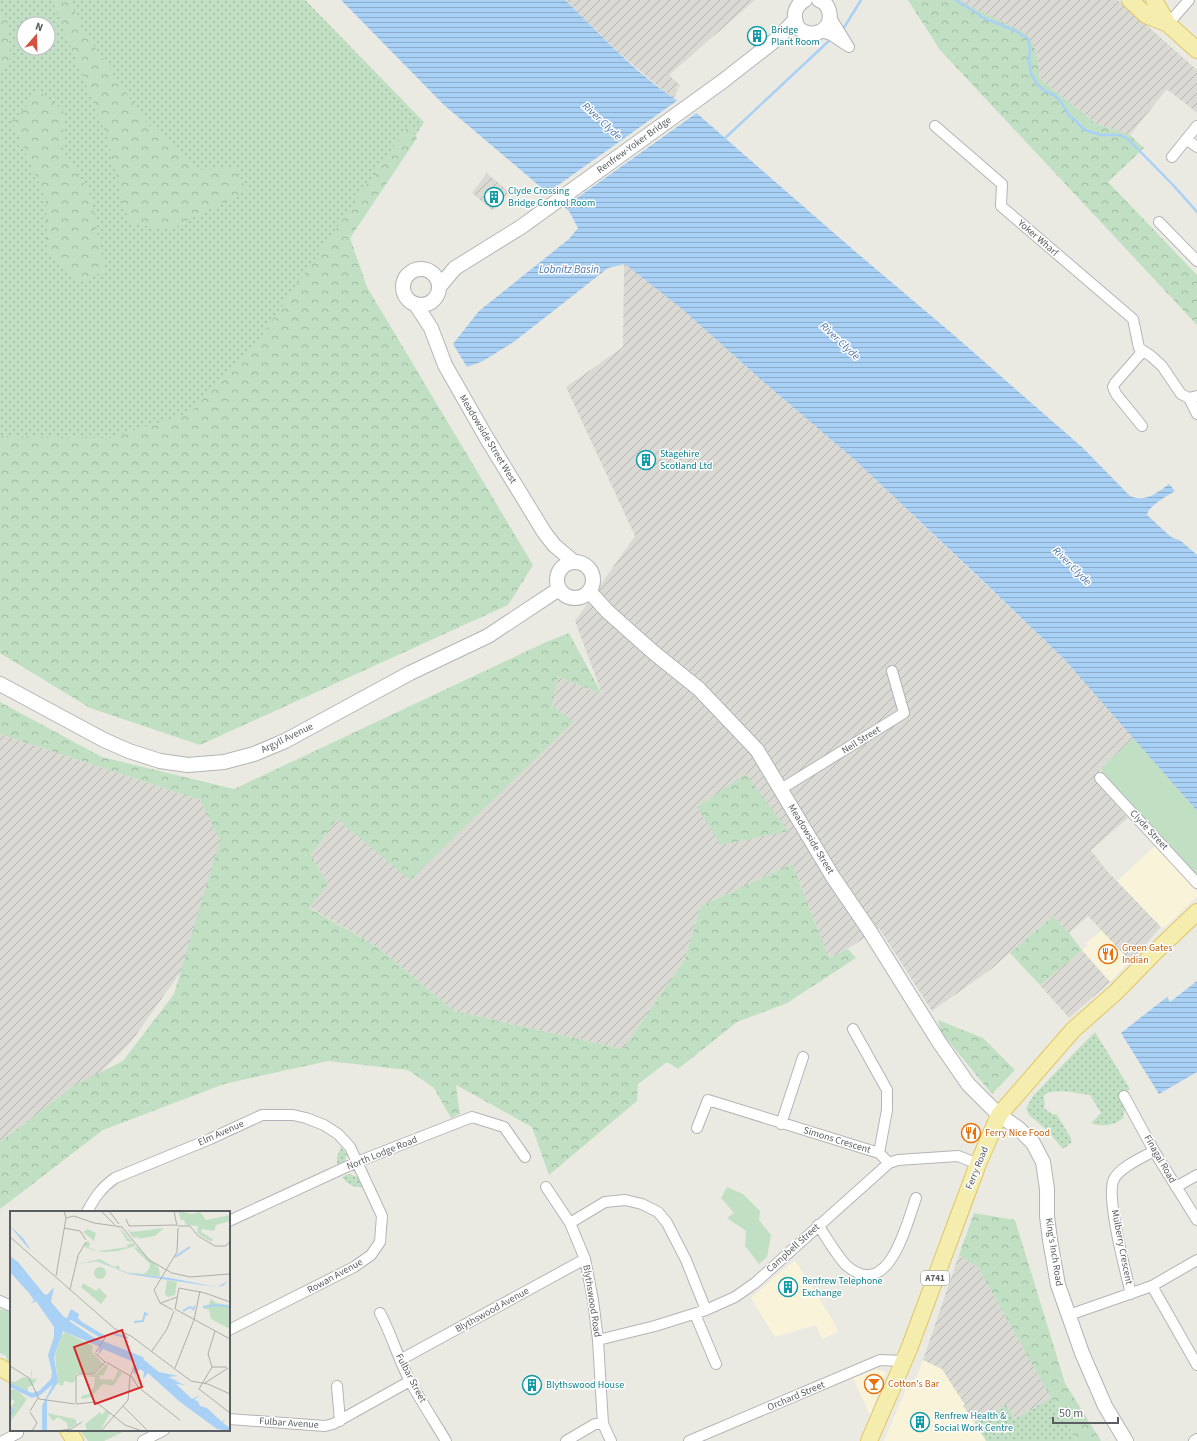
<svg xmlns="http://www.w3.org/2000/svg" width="1197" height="1441" viewBox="0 0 1197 1441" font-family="'Source Sans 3',sans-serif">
	<defs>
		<pattern id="industrial-furrows" width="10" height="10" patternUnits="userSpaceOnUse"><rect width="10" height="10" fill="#dad9d4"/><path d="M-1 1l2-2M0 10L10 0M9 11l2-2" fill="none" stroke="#b4b3af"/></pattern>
		<pattern id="grass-dots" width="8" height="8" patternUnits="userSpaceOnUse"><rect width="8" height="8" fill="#c1e0c3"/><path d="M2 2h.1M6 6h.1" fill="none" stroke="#a0b9a2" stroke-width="1.8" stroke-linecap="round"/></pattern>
		<pattern id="forest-crowns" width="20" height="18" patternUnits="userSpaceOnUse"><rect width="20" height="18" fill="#c1e0c3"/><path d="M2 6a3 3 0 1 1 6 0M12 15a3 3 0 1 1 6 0" fill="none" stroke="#a0b9a2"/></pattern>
		<pattern id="water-rules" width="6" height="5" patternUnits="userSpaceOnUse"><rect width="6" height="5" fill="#a9d0f5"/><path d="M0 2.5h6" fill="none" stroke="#8dacca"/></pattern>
	</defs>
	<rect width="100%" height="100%" fill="#ebeae2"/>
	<path fill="#f9f4d9" d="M 1154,847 L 1159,847 L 1179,869 L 1197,892 L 1197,896 L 1165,927 L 1161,927 L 1117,881 Z
		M 1102,930 L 1130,961 L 1110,982 L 1082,950 L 1088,945 L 1086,943 Z
		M 795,1260 L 833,1321 L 838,1332 L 822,1339 L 816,1325 L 775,1337 L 751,1298 Z
		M 923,1360 L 942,1369 L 965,1405 L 964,1406 L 986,1441 L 884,1441 L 909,1382 L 916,1379 Z
		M 876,1369 L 886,1372 L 870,1415 L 853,1378 Z"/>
	<path fill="url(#industrial-furrows)" d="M 565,0 L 755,0 L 669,75 L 680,85 L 673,99 L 617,51 Z
		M 961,0 L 1118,0 L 1197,70 L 1197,113 L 1167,89 L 1130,135 L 1095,123 L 1040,79 L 1036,51 L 963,3 Z
		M 487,173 L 509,192 L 493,211 L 472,193 Z
		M 624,263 L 682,309 L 766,384 L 855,460 L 1065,660 L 1134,738 L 1101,768 L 1095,780 L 1128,818 L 1091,850 L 1106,870 L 1161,927 L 1130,961 L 1088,916 L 1069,933 L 1053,916 L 990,970 L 932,1011 L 879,928 L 846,950 L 829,958 L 792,864 L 701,906 L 684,961 L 623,1049 L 454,1011 L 376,946 L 309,907 L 328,884 L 311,855 L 337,819 L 572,722 L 552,705 L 558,677 L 602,694 L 575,621 L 635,536 L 566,387 L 623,347 Z
		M 0,734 L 200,800 L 221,840 L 182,970 L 131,1042 L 88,1085 L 0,1153 Z
		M 1082,950 L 1110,982 L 1069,1018 L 1040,985 Z
		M 959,1255 L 978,1267 L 1051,1398 L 1015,1419 L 1006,1405 L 975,1423 L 963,1406 L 965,1405 L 942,1369 L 923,1360 Z"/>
	<path fill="url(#grass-dots)" fill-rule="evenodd" d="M 0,0 L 305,0 L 424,122 L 212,455 L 0,559 ZM 24,24 L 48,24 L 48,48 L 24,48 Z
		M 1095,1032 L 1130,1089 L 1120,1097 L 1125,1109 L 1123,1118 C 1114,1126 1102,1127 1091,1123 L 1101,1113 L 1090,1095 C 1075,1093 1060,1088 1045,1094 L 1043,1099 L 1045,1100 L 1044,1108 L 1052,1114 L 1057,1115 L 1071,1138 L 1071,1143 L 1063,1149 L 1046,1129 L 1029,1115 L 1026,1108 L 1033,1096 L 1075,1052 Z
		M 341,1147 L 347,1155 L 344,1163 L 337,1166 L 337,1157 Z
		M 349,1174 L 358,1177 L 363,1187 C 354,1188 347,1184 342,1177 Z
		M 1051,1398 L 1077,1441 L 986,1441 L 975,1423 L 1006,1405 L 1015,1419 Z"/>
	<path fill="url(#forest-crowns)" d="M 52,0 L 70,0 L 81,27 L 146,122 L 199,170 L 235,168 L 247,190 L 170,230 L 129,223 L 106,135 Z
		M 908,0 L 961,0 L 963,3 L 1023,32 C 1039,46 1037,60 1040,79 L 1095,123 L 1130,135 L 1144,148 L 1108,182 L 1197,275 L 1197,325 L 940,50 Z
		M 0,14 L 7,18 L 11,57 L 0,75 Z
		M 39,91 L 63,110 L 63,150 L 89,191 L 105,271 L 81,282 L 47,251 L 46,199 L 12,122 Z
		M 408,126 L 417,138 L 350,238 L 367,287 L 533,565 L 508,605 L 200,745 L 90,708 L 0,653 L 0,436 L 109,438 L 191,412 L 259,339 Z
		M 569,633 L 602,694 L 558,677 L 552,705 L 573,722 L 410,880 L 337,819 L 311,855 L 328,884 L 309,908 L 376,946 L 454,1011 L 623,1049 L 684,961 L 701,906 L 792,864 L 829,958 L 848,949 L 856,958 L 787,1003 L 737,1022 L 678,1069 L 667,1062 L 638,1084 L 637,1101 L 549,1175 L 532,1127 L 456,1085 L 460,1114 L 451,1118 L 434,1088 L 408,1070 L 328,1061 L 224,1084 L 103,1130 L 0,1209 L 0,1142 L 75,1085 L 123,1061 L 174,994 L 220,840 L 200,800 L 0,734 L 0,702 L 102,757 L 234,789 L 546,642 Z
		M 746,774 L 788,831 L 721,845 L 697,807 Z
		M 1053,916 L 1069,933 L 1082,950 L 1040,985 L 1010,953 Z
		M 938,1020 L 983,1038 L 1015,1070 L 992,1094 L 941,1032 Z
		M 974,1213 L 1015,1220 L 1065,1383 L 1101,1441 L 1077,1441 L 1051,1398 L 978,1267 L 959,1255 Z"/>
	<path fill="#c1e0c3" d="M 1134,738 L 1197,811 L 1197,883 L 1102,774 L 1101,768 Z
		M 727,1187 L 743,1194 L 760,1211 L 759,1220 L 771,1235 L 767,1257 L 759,1264 L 745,1246 L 746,1231 L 727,1218 L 734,1213 L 721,1198 Z
		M 0,1309 L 11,1312 L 11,1364 L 7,1362 L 6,1356 L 0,1353 Z
		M 80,1430 L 122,1430 L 123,1432 L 104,1441 L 88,1441 Z"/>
	<path fill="url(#water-rules)" d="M 341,0 L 565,0 C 604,38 645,84 693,110 L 857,253 L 955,336 L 1083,448 L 1130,496 C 1145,503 1157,493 1169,484 L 1175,491 C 1167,496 1148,506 1147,515 L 1171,537 L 1181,541 L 1197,555 L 1197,811 L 1065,660 L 984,582 L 855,460 L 766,384 L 682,309 L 625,264 L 608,268 L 515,341 L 483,361 L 467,367 L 453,344 L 479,311 L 569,239 L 578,228 L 569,211 L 444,105 Z
		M 1197,981 L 1197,1072 L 1159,1094 L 1121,1033 L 1167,997 L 1170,1002 Z"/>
	<path fill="#ebeae2" d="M 678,100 L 698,112 L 563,208 L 547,193 Z"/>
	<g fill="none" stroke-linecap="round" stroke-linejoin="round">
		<path stroke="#a9d0f5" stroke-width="2.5" d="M 956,0 L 977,13 L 983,18 L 1014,30 L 1028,39 L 1030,48 L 1029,61 L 1031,74 L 1037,84 L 1045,91 L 1054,95 L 1061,102 L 1069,115 L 1085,130 L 1101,135 L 1120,135 L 1128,139 L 1174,186 L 1197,212
			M 841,30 L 845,26 L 861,0
			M 723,140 L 832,38"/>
		<g stroke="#b3b4b8" stroke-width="12">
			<path id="street" d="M 830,16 L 849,47
				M 1168,24 L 1189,0
				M 821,32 L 831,35 L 846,45
				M 935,126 L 1002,184 L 1001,206 L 1133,319 L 1139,348 L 1151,356 L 1162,366 L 1181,394 L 1189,398 L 1197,396
				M 1186,139 L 1197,147
				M 1172,157 L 1197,126
				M 1159,222 L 1197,261
				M 1189,398 L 1197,414
				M 1142,426 L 1116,394 L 1113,387 L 1115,383 L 1143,351
				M 1100,778 L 1197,883
				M 781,789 L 904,713 L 892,671
				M 853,1029 L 887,1090 L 887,1110 L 879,1153
				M 1124,1096 L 1154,1151 L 1197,1220
				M 781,1124 L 803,1057
				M 697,1128 L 708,1100 L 879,1153 L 889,1163
				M 546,1187 L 570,1223 L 585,1259 L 593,1300 L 598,1340 L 603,1424 L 611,1441
				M 1176,1187 L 1197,1175
				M 87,1212 C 95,1197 101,1188 115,1178 L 210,1139 L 262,1115 L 293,1115 L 306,1118 L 324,1125 L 338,1134 L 350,1147 L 382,1216 L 380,1242 L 371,1255 L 354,1267 L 229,1330
				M 229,1221 L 357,1162 L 472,1117 L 504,1127 L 525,1157
				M 570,1223 L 605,1202 L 625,1200 L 642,1204 L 658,1212 L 667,1223 L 686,1260 L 706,1310
				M 818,1225 C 825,1235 838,1258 847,1266 C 889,1301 906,1225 916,1198
				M 1152,1286 L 1197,1365
				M 1131,1294 C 1126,1273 1105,1196 1114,1179 C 1120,1167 1143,1157 1154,1151
				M 0,1301 L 11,1306
				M 380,1313 C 392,1335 398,1359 410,1381 C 421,1401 434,1421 446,1441
				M 695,1314 L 716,1364
				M 1069,1315 L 1152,1286 L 1197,1260
				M 598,1340 L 655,1326 L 706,1310 L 735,1297 L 755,1283 L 889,1163 L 898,1160 L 958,1156 L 978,1164
				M 400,1360 L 585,1259
				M 337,1386 L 340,1421
				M 229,1419 L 325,1426 L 333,1424 L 410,1381
				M 3,1441 L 18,1433
				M 143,1441 L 164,1430
				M 566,1441 L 595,1424 L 603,1424
				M 689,1441 L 880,1360 L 904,1361
				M 1194,1441 L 1197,1439"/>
		</g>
		<g stroke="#b1b4b8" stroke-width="16">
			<path id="secondary" d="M 805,0 C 799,3 794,10 795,17 C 796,43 836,36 829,11 C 828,6 824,2 819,0
				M403 287a18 18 0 1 1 36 0a18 18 0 1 1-36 0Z
				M 439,287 L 455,268 L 521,227 L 723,81 L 778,38 L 795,20
				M 416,305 L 431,328 L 445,365 L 486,437 L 544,532 L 554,545 L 574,562
				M557 580a18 18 0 1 1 36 0a18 18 0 1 1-36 0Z
				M 589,591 L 607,611 L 653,652 L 699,689 L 757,750 L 833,877 L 869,930 L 939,1042 L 968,1084 L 999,1115 L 1018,1128 L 1033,1143 L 1043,1162 L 1047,1189 L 1047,1216 L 1050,1240 L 1058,1285 L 1082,1353 L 1105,1406 L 1126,1441
				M 0,684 L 104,740 L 129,751 L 160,761 L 188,765 L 224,762 L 254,754 L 285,741 L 410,673 L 488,636 L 559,589"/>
		</g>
		<g stroke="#e0c566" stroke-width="18">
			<path id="primary" d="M 1130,0 L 1146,15 L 1168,24 L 1197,50
				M 1154,0 L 1168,24
				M 0,1367 L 11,1374
				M 68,1430 L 75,1441
				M 869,1441 L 909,1349 L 978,1164 L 999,1115 L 1073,1030 L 1116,992 L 1154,953 L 1197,912"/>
		</g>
		<use href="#street" stroke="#fff" stroke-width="10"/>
		<use href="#secondary" stroke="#fff" stroke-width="14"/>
		<use href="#primary" stroke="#f5edae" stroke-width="16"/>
	</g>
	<defs>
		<g id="building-ring" transform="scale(1)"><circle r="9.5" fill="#fff" stroke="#0f9aa8" stroke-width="1.5"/><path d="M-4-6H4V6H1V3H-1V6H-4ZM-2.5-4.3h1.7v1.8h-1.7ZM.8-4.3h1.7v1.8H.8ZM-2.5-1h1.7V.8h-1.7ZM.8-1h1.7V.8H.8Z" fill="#0f9aa8"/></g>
		<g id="restaurant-ring" transform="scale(1)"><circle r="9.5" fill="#fff" stroke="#e8710a" stroke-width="1.5"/><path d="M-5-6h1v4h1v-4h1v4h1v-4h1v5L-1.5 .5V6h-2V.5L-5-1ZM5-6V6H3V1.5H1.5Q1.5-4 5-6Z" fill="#e8710a"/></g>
		<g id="bar-ring" transform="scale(1)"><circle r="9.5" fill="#fff" stroke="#e8710a" stroke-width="1.5"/><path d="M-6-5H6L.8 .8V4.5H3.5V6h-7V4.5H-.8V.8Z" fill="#e8710a"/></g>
	</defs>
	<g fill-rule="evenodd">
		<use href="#building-ring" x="757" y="36"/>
		<use href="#building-ring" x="494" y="197"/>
		<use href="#building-ring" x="646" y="460"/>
		<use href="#restaurant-ring" x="1108" y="954"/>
		<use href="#restaurant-ring" x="971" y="1133"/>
		<use href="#building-ring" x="788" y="1287"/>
		<use href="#bar-ring" x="874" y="1384"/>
		<use href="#building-ring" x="532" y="1385"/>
		<use href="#building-ring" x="920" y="1422"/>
	</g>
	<g text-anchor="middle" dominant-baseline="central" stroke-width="3" stroke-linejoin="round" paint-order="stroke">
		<rect fill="#fff" stroke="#8c8e90" stroke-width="1" x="921" y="1271" width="28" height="14" rx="3"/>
		<g font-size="9" font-weight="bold" fill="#5a5d61">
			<text x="935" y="1278">A741</text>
		</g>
		<g font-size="10" fill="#0d838f" stroke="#fff" text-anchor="start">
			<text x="771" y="30">Bridge<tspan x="771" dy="12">Plant Room</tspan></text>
			<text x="508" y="191">Clyde Crossing<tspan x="508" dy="12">Bridge Control Room</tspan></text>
			<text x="660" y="454">Stagehire<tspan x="660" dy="12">Scotland Ltd</tspan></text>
			<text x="802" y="1281">Renfrew Telephone<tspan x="802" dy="12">Exchange</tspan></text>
			<text x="546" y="1385">Blythswood House</text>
			<text x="934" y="1416">Renfrew Health &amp;<tspan x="934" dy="12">Social Work Centre</tspan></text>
		</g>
		<g font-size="10" fill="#5a5d61" stroke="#fff">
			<text transform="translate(634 145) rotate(-36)">Renfrew-Yoker Bridge</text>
			<text transform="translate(1038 238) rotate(41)">Yoker Wharf</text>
			<text transform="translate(488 439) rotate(59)">Meadowside Street West</text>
			<text transform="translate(287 738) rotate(-26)">Argyll Avenue</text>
			<text transform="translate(861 740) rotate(-32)">Neil Street</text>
			<text transform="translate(1149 830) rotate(47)">Clyde Street</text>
			<text transform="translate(811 839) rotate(59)">Meadowside Street</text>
			<text transform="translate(221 1133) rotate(-24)">Elm Avenue</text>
			<text transform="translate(837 1140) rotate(17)">Simons Crescent</text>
			<text transform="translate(382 1153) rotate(-22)">North Lodge Road</text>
			<text transform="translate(1160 1159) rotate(60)">Finagal Road</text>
			<text transform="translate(977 1168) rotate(-68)">Ferry Road</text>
			<text transform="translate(1122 1247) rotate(79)">Mulberry Crescent</text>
			<text transform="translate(793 1248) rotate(-42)">Campbell Street</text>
			<text transform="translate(1054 1252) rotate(81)">King's Inch Road</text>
			<text transform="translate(335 1276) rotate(-29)">Rowan Avenue</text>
			<text transform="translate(592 1301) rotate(81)">Blythswood Road</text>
			<text transform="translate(492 1310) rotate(-29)">Blythswood Avenue</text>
			<text transform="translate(411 1378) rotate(62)">Fulbar Street</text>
			<text transform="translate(796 1396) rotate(-23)">Orchard Street</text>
			<text transform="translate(289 1423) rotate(4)">Fulbar Avenue</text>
		</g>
		<g font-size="10" fill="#c56008" stroke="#fff" text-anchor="start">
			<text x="1122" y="948">Green Gates<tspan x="1122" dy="12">Indian</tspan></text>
			<text x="985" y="1133">Ferry Nice Food</text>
			<text x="888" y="1384">Cotton's Bar</text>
		</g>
		<g font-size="11" font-style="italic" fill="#4c76ac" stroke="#fff">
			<text transform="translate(602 121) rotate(43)">River Clyde</text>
			<text x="569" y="269">Lobnitz Basin</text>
			<text transform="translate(840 341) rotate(43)">River Clyde</text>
			<text transform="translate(1072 566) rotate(45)">River Clyde</text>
		</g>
	</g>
	<g transform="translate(10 1211)">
		<rect width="220" height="220" fill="#ebeae2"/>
		<path d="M 154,17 L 145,25 L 128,28 L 130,26 L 123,27 L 117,18 L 121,21 ZM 208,95 L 220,97 L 220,118 L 201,108 L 199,99 L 192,97 ZM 55,121 L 83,135 L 79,151 L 66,163 L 65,170 L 62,172 L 54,170 L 53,175 L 48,173 L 45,145 L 51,125 ZM 21,156 L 22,165 L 21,167 L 22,168 L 27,167 L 23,174 L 18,176 L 18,181 L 0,172 L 0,170 L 5,171 L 13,166 L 21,167 ZM 0,179 L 7,179 L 18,189 L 15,188 L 16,190 L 0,211 L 4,198 L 2,194 L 5,191 L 3,188 L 0,191 Z" fill="#c1e0c3"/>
		<path d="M 82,135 L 82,141 L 93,153 L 83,163 L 67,162 L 64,155 L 78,150 ZM 96,153 L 98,155 L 93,165 L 89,164 L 90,168 L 104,169 L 108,159 L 112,162 L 103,175 L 93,173 L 81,186 L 72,188 L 71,185 L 79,183 L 84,176 L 85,166 L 68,165 L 85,164 Z" fill="#c1e0c3"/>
		<path d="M 78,18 L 86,22 L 84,30 L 73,21 Z" fill="#c1e0c3"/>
		<path d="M 168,0 L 182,3 L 190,1 L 196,9 L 220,4 L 220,10 L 206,14 L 204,20 L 192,18 L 191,21 L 203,28 L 201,31 L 187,22 L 188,15 L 176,14 L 174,9 L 171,9 ZM 108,15 L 126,35 L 108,40 L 93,41 L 88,40 L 82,39 L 73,35 L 78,30 L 81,34 L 79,34 L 79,37 L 88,40 L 118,36 L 117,33 L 122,33 L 122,31 L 117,30 ZM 127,36 L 149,57 L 150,65 L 129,64 L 116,61 L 87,50 L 67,53 L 90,48 L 104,56 L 109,54 L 110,59 L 115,61 L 134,63 L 139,58 L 140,53 L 124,37 ZM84 62a6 6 0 1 1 12 0a6 6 0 1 1-12 0ZM 157,69 L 167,71 L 165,84 L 158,86 L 155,84 ZM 73,72 L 86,80 L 89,77 L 97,85 L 91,93 L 71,76 ZM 201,88 L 206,92 L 220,94 L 220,96 L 192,96 L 199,93 ZM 96,199 L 100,202 L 90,220 L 77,220 L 75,213 L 90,201 L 92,204 ZM 37,202 L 65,208 L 67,213 L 58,218 L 57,212 L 48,206 L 43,210 Z" fill="#c1e0c3"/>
		<path d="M 0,15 L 13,27 L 20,38 L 31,45 L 42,45 L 67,53 L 87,50 L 118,62 L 160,67 L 207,76 L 220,69 L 212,75 L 206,76 L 119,63 L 86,50 L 68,53 L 42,45 L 31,45 L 18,37 ZM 0,45 L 8,51 L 34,83 L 37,84 L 44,76 L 41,91 L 54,106 L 57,107 L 61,98 L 69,103 L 68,107 L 72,111 L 94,124 L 89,126 L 61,109 L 59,110 L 83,126 L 133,146 L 134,149 L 149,161 L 168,165 L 158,166 L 170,171 L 163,170 L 176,174 L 166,173 L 182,188 L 190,184 L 184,189 L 188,190 L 190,195 L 197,197 L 212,211 L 215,208 L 213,212 L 220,217 L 220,220 L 207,218 L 170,191 L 138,162 L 133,168 L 134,161 L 130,158 L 126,163 L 123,161 L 126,153 L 124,151 L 93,138 L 88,144 L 90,136 L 53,120 L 44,146 L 48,171 L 37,188 L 37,220 L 32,220 L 32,195 L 43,173 L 29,185 L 22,187 L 0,176 L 0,172 L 22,182 L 29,180 L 41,168 L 42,161 L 38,144 L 44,126 L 44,116 L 26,90 L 21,93 L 24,89 L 19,82 L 0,61 Z" fill="#a9d0f5"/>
		<path fill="none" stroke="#a9d0f5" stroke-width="2" d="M 165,46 L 180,36M 193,96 L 208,94 L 220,96M 173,100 L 180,96 L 183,98 L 185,95M 124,111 L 133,110 L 135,102 L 138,104M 101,122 L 118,127M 0,194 L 3,199 L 0,206"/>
		<path fill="none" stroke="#adaeaa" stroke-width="1" d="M 91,0 L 105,14M 99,0 L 109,13M 164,0 L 167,15M 56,7 L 64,5 L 84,12 L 112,16 L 139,49 L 162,62 L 180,66 L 220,63M 116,8 L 119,15 L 166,14M 168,15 L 180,15 L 188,25 L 205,35 L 216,35 L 220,30M 54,17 L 70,20 L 76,29M 0,26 L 105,118 L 121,125 L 181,170 L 198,173 L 220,183M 67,46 L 76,31M 46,65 L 56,7 L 54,0M 60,78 L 68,45M 151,92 L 167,86M 165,98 L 169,77 L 195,82 L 220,91M 165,98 L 220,128M 163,99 L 150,92 L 144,79 L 167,41 L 168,17M 142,140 L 157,118 L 164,100M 86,141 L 96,125M 85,142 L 95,151M 96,151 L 122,166 L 128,176 L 170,209M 0,155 L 19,167 L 29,188 L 65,193M 202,156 L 189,178 L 220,202M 202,156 L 198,143 L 205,120M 202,156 L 217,156M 165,157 L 184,109 L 190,80M 195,172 L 218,157M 66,192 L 66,165 L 69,163 L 84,163 L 95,151M 66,193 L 86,191 L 115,214 L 132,220M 113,195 L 138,220M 20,200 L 28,187M 20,201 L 27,212 L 22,220M 46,220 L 61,218 L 72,211M 91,220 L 118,189 L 120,166 L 125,154"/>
		<path fill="#d62828" fill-opacity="0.15" stroke="#d62828" stroke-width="2" d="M 112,119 L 132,176 L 85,193 L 64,136 Z"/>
		<rect width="220" height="220" fill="none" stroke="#5a5d61" stroke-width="2"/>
	</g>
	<g transform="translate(36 36) rotate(20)"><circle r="19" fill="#ffffff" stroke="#bdbec0"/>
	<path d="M0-3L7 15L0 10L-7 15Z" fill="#d4533f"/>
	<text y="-6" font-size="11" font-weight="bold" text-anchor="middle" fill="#5a5d61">N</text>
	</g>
	<path d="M1053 1417v6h65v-6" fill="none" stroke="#5a5d61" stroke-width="2"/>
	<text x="1059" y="1417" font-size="12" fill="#5a5d61" stroke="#ffffff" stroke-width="3" paint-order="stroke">50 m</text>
</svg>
